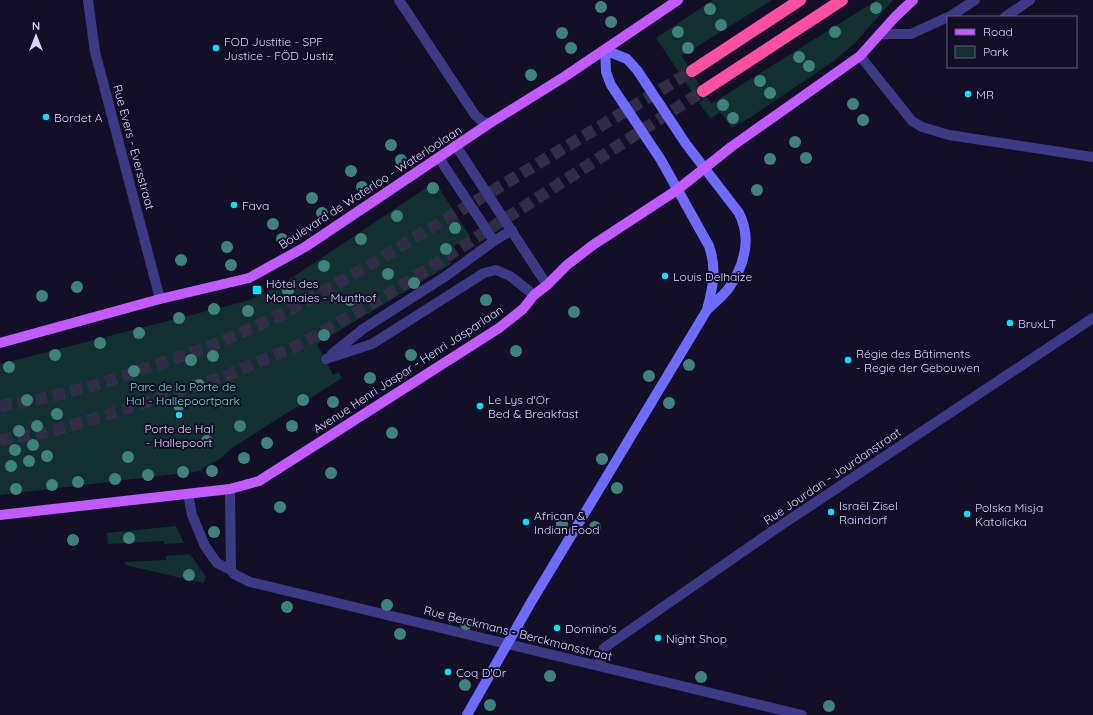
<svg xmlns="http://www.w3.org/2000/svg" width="1093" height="715" viewBox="0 0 1093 715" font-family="Quicksand,sans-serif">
	<rect width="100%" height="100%" fill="#130f26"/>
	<path fill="#12302f" d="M 713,0 L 772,0 L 682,56 L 711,104 L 877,0 L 893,0 L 855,43 L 834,61 L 751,117 L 732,128 L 720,112 L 711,119 L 699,103 L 703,100 L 698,92 L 694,95 L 656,38 Z
		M 435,182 L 470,236 L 443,253 L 451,264 L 317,344 L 333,375 L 339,372 L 342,378 L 232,448 L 220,459 L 201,469 L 201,471 L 0,495 L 0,364 L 250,300 L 275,288 L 284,283 Z
		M 176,526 L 184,543 L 164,544 L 164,541 L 108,544 L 107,533 Z
		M 190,554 L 206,577 L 203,583 L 125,565 L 125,562 L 166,560 L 166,556 Z"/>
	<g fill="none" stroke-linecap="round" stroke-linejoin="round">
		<path stroke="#312d47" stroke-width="12" stroke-dasharray="12 6" stroke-linecap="butt" d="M 0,406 L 36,400 L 93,386 L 209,347 L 283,314 L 366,267 L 692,71
			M 0,440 L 49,432 L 103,416 L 220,378 L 299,345 L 392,292 L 703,91"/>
		<path stroke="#3d3a85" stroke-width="10" d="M 949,17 L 975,0
			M 880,34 L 911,34 L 948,17
			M 456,146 L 547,285
			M 439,158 L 494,241
			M 332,354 L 363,329 L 446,276 L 494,241 L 512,230
			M 326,359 L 372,344 L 484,273 L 496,270 L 510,276 L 534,295"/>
		<path stroke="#3d3a85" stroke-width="10" d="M 88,0 L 95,52 L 160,299
			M 399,0 L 475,115 L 483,122 L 490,123
			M 951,16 L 953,17
			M 1005,17 L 1030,0
			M 860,56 L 912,121 L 922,127 L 949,135 L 1093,157
			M 230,489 L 231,570
			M 188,494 L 192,515 L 205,546 L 217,563 L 231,570 L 234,574 L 250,582 L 802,715
			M 599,666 L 604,648 L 774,530 L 1093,318"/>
		<path stroke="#6f6bff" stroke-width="10" d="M 467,715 L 530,604 L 707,310 C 714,303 723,296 729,288 C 745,264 752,239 739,213 L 686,144 L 637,70 L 627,59 L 605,50 L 606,72 L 611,85 L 661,160 L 709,246 C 717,269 713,287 707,310"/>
		<path stroke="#c25bff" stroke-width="10" d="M 0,343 L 160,299 L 249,278 L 305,247 L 490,123 L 564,77 L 678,0
			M 0,515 L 230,489 L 259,481 L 499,328 L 523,309 L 534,295 L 547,285 L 567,265 L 593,245 L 677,190 L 731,147 L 860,56 L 895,17 L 913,0"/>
		<path stroke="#ff4fa3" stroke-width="12" d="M 692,71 L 800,0
			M 703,91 L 842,0"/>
	</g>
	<g fill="#3d827b">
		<circle cx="601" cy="7" r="6"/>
		<circle cx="876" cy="8" r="6"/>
		<circle cx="710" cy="9" r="6"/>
		<circle cx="611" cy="22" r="6"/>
		<circle cx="721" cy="25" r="6"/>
		<circle cx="678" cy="32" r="6"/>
		<circle cx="835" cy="32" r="6"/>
		<circle cx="562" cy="33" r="6"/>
		<circle cx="571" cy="48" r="6"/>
		<circle cx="688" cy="48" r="6"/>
		<circle cx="799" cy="57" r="6"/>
		<circle cx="809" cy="66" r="6"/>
		<circle cx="531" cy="75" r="6"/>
		<circle cx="760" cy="81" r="6"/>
		<circle cx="770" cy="93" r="6"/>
		<circle cx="853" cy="104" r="6"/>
		<circle cx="723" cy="105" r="6"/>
		<circle cx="733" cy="118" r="6"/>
		<circle cx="863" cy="120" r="6"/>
		<circle cx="795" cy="142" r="6"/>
		<circle cx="391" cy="145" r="6"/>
		<circle cx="806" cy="158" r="6"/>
		<circle cx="770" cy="159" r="6"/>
		<circle cx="401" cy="160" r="6"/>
		<circle cx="351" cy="171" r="6"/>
		<circle cx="362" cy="187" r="6"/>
		<circle cx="433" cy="188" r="6"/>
		<circle cx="757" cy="190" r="6"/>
		<circle cx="312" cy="198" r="6"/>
		<circle cx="322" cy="213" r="6"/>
		<circle cx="397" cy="216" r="6"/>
		<circle cx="273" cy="224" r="6"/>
		<circle cx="455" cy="228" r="6"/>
		<circle cx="282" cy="239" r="6"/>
		<circle cx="361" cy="239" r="6"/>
		<circle cx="227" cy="247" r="6"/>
		<circle cx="446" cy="249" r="6"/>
		<circle cx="181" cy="260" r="6"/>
		<circle cx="231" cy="265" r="6"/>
		<circle cx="324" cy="266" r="6"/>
		<circle cx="388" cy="274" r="6"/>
		<circle cx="414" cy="283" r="6"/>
		<circle cx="77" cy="287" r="6"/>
		<circle cx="288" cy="291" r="6"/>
		<circle cx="42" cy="296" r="6"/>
		<circle cx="350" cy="300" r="6"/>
		<circle cx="486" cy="300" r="6"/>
		<circle cx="214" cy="309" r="6"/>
		<circle cx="248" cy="311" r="6"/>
		<circle cx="574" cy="312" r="6"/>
		<circle cx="179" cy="318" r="6"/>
		<circle cx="139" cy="333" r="6"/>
		<circle cx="324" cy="335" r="6"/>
		<circle cx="100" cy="343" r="6"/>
		<circle cx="516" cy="351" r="6"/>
		<circle cx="55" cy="355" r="6"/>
		<circle cx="411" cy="355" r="6"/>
		<circle cx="213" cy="356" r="6"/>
		<circle cx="191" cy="360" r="6"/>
		<circle cx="689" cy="365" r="6"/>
		<circle cx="9" cy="367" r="6"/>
		<circle cx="134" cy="371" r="6"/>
		<circle cx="649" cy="376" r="6"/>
		<circle cx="370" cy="378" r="6"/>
		<circle cx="199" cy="385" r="6"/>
		<circle cx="27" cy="400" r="6"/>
		<circle cx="303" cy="400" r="6"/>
		<circle cx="333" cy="402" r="6"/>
		<circle cx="669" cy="403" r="6"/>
		<circle cx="179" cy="405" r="6"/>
		<circle cx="57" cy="414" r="6"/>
		<circle cx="37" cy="426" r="6"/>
		<circle cx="240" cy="426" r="6"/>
		<circle cx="292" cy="426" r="6"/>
		<circle cx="19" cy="431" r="6"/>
		<circle cx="392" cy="433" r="6"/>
		<circle cx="207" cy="441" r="6"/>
		<circle cx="267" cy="443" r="6"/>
		<circle cx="33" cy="445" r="6"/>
		<circle cx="15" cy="450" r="6"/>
		<circle cx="47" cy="456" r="6"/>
		<circle cx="128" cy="457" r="6"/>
		<circle cx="244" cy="458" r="6"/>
		<circle cx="602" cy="459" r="6"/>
		<circle cx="29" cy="461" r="6"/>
		<circle cx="11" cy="466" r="6"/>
		<circle cx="212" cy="471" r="6"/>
		<circle cx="183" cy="472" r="6"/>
		<circle cx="331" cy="473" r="6"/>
		<circle cx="148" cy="475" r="6"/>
		<circle cx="115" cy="479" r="6"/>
		<circle cx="78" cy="482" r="6"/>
		<circle cx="52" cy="485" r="6"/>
		<circle cx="617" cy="488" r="6"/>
		<circle cx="16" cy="489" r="6"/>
		<circle cx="280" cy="507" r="6"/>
		<circle cx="562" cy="524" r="6"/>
		<circle cx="595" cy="527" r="6"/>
		<circle cx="214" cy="532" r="6"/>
		<circle cx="129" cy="538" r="6"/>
		<circle cx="73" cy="540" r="6"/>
		<circle cx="189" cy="575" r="6"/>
		<circle cx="387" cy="605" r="6"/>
		<circle cx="287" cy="607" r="6"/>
		<circle cx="466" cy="624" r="6"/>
		<circle cx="400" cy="634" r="6"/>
		<circle cx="550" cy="676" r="6"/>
		<circle cx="701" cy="677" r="6"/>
		<circle cx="465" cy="685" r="6"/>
		<circle cx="490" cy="705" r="6"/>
		<circle cx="829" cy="706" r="6"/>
	</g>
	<g fill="#00e5ff" stroke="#130f26" stroke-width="1.5">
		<circle cx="216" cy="48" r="4"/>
		<circle cx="968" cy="94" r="4"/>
		<circle cx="46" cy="117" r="4"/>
		<circle cx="234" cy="205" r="4"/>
		<circle cx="665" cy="276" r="4"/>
		<rect x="252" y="285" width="10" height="10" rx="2"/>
		<circle cx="1010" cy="323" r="4"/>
		<circle cx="848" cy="360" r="4"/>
		<circle cx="480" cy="406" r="4"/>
		<circle cx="179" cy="415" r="4"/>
		<circle cx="831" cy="512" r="4"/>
		<circle cx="967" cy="514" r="4"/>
		<circle cx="526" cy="522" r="4"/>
		<circle cx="557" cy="628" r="4"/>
		<circle cx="658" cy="638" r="4"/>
		<circle cx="448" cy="672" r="4"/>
	</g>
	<g text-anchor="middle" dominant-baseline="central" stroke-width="4" stroke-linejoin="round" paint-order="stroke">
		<g font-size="12" fill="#d9d4ff" stroke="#130f26" text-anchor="start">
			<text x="224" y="41">FOD Justitie - SPF<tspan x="224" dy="14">Justice - FÖD Justiz</tspan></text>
			<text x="976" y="94">MR</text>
			<text x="54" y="117">Bordet A</text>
			<text x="242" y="205">Fava</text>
			<text x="673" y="276">Louis Delhaize</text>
			<text x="266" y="283">Hôtel des<tspan x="266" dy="14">Monnaies - Munthof</tspan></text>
			<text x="1018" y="323">BruxLT</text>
			<text x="856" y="353">Régie des Bâtiments<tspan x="856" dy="14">- Regie der Gebouwen</tspan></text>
			<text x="488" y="399">Le Lys d'Or<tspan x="488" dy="14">Bed &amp; Breakfast</tspan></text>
			<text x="179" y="428" text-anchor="middle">Porte de Hal<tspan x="179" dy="14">- Hallepoort</tspan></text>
			<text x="839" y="505">Israël Zisel<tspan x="839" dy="14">Raindorf</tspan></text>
			<text x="975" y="507">Polska Misja<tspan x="975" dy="14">Katolicka</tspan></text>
			<text x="534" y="515">African &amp;<tspan x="534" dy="14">Indian Food</tspan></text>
			<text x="565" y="628">Domino's</text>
			<text x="666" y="638">Night Shop</text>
			<text x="456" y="672">Coq D'Or</text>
		</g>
		<g font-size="12" fill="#d9d4ff" stroke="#130f26">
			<text transform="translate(134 147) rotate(75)">Rue Evers - Eversstraat</text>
			<text transform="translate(370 187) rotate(-33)">Boulevard de Waterloo - Waterloolaan</text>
			<text transform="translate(408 369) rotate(-33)">Avenue Henri Jaspar - Henri Jasparlaan</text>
			<text transform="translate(832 476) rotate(-34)">Rue Jourdan - Jourdanstraat</text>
			<text transform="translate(518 633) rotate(14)">Rue Berckmans - Berckmansstraat</text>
		</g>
		<g font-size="12" fill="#5fe0c0" stroke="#130f26">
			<text x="183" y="386">Parc de la Porte de<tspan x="183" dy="14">Hal - Hallepoortpark</tspan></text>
		</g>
	</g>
	<rect x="947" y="16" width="130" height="52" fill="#130f26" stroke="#625e7d"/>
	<rect x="955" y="29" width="20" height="6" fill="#c25bff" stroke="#625e7d"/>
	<text x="983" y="36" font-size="12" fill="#d9d4ff">Road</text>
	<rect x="955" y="46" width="20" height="12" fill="#12302f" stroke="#625e7d"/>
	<text x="983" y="56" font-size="12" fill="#d9d4ff">Park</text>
	<g transform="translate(36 36)" stroke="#130f26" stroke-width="3" paint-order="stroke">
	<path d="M0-3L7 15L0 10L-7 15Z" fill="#d9d4ff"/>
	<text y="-6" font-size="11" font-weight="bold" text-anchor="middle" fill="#d9d4ff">N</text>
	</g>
</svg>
